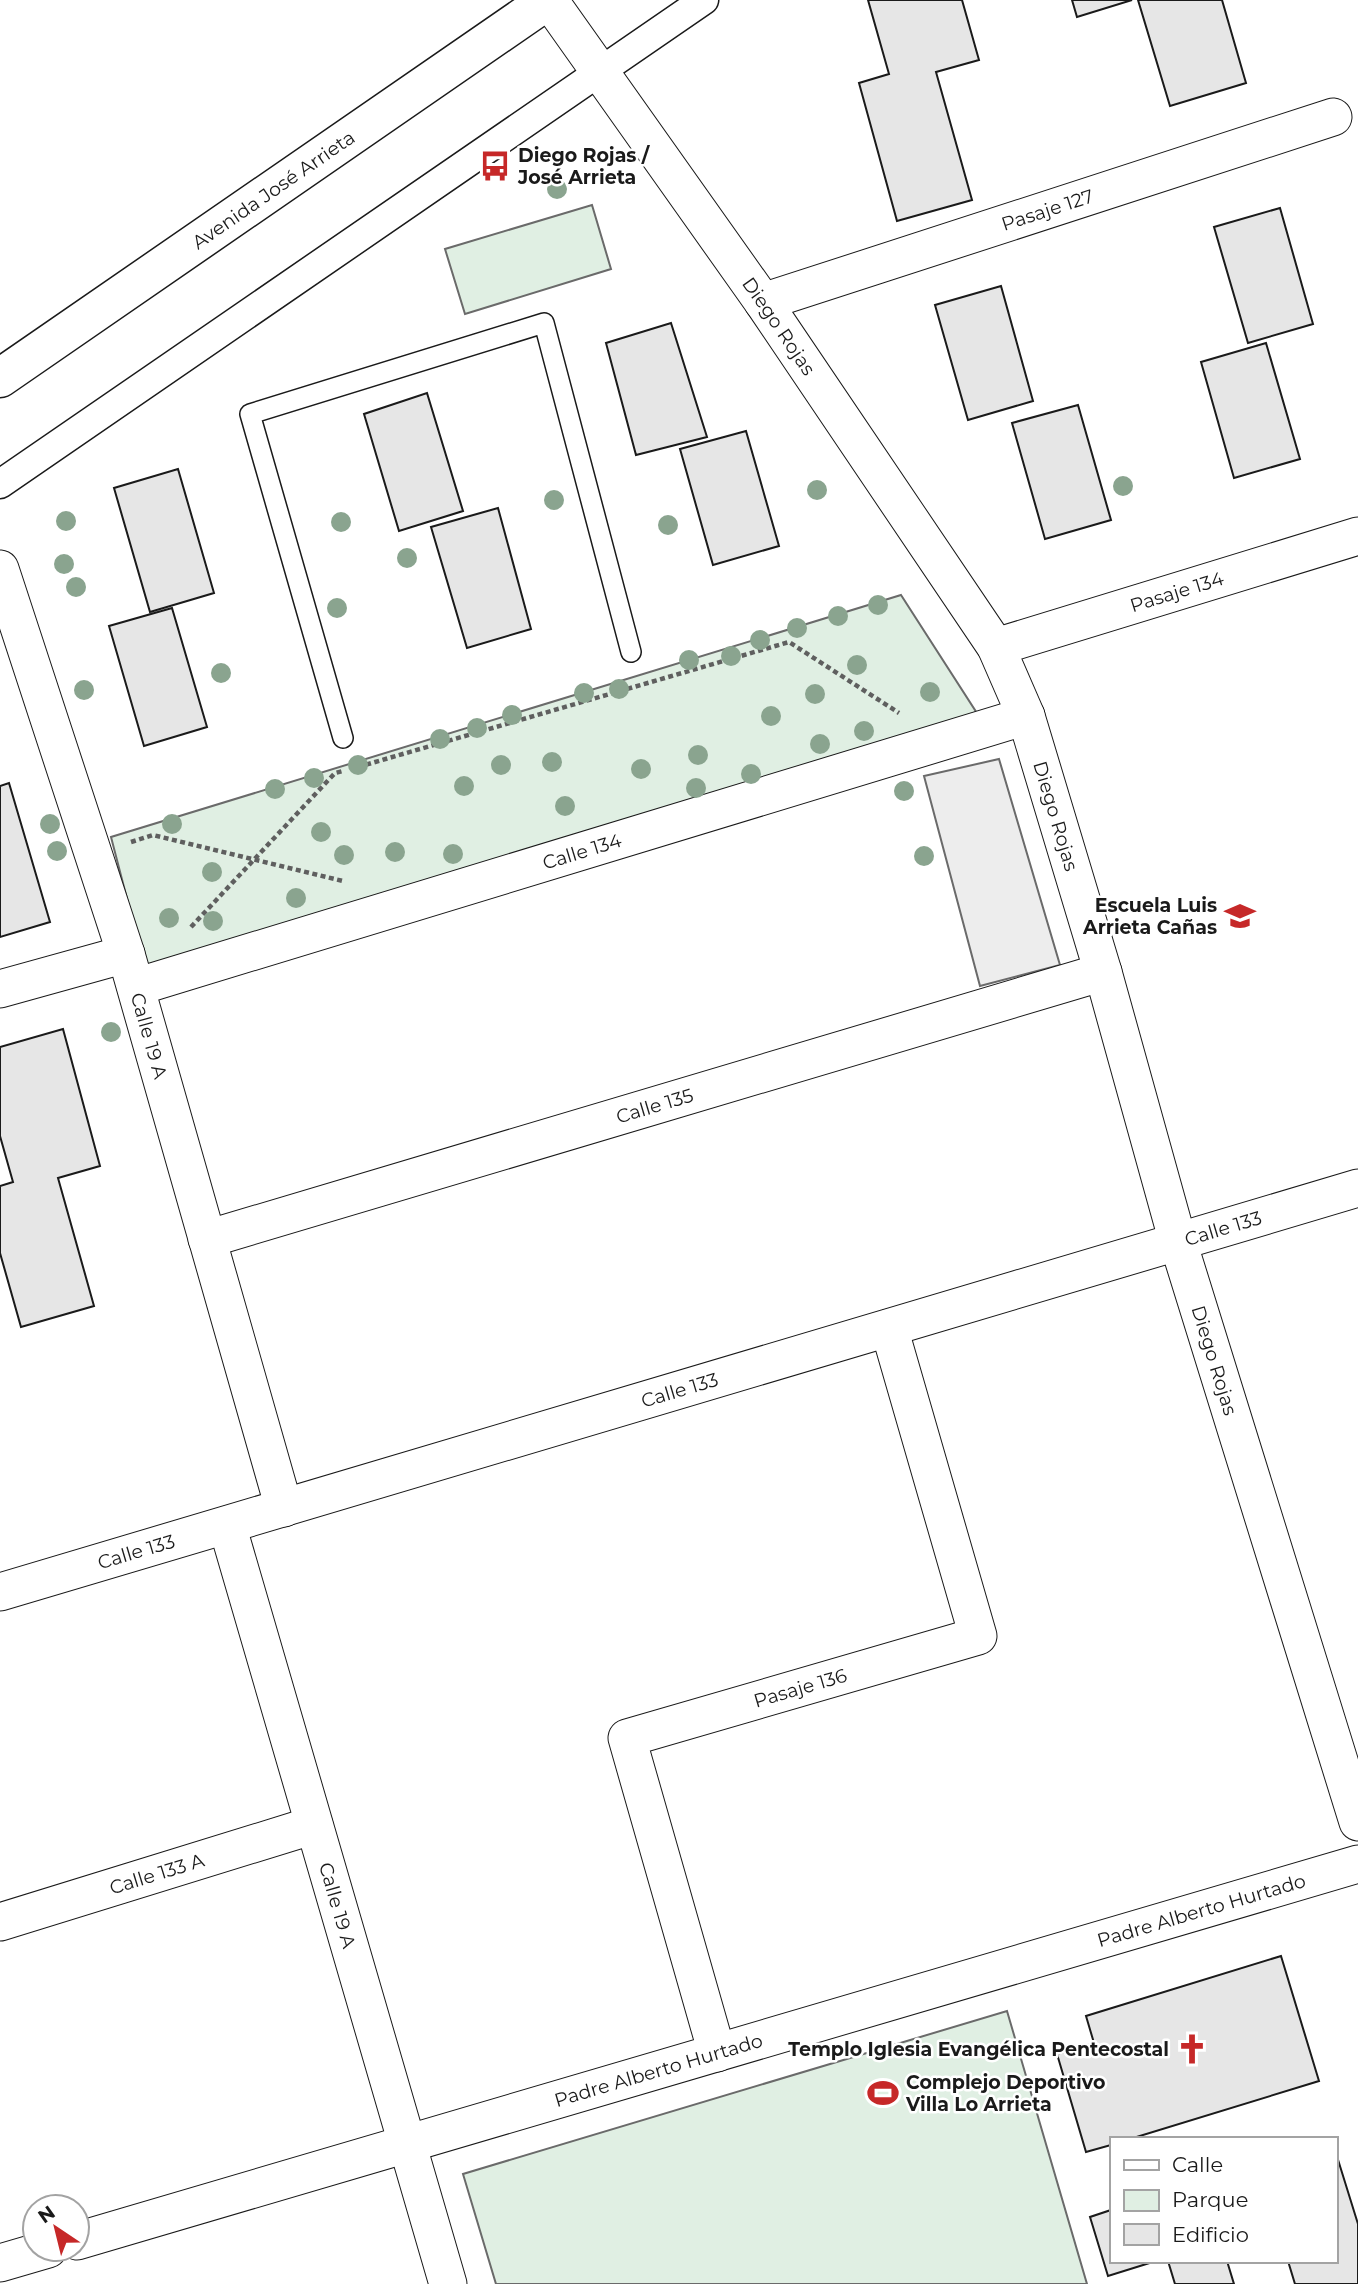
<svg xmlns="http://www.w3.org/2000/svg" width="1358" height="2284" viewBox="0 0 1358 2284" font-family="Montserrat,sans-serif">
	<rect width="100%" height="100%" fill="#fff"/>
	<path fill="#e0efe3" stroke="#6a6a6a" stroke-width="2" d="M 592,205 L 611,269 L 465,314 L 445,249 Z
		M 901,595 L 982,721 L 146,972 L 111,837 Z
		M 1007,2011 L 1087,2284 L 496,2284 L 463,2174 Z"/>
	<path fill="#ededed" stroke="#6a6a6a" stroke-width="2" d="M 999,759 L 1060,965 L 980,986 L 924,776 Z"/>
	<path fill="#e6e6e6" stroke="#1a1a1a" stroke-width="2" d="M 868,0 L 962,0 L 979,60 L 936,72 L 972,200 L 897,221 L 859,83 L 889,74 Z
		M 1072,0 L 1132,0 L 1077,17 Z
		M 1138,0 L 1222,0 L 1246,83 L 1170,106 Z
		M 1280,208 L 1313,324 L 1248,343 L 1214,227 Z
		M 1001,286 L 1033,401 L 968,420 L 935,305 Z
		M 671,323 L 707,437 L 636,455 L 606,343 Z
		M 1266,343 L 1300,459 L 1234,478 L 1201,362 Z
		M 427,393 L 463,511 L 399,531 L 364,414 Z
		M 1078,405 L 1111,520 L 1045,539 L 1012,423 Z
		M 746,431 L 779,546 L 713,565 L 680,449 Z
		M 178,469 L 214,593 L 150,612 L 114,488 Z
		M 498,508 L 531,629 L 467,648 L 431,527 Z
		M 172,608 L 207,727 L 144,746 L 109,626 Z
		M 9,783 L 50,922 L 0,937 L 0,786 Z
		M 63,1029 L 100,1166 L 58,1178 L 94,1306 L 21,1327 L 0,1253 L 0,1186 L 13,1182 L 0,1136 L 0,1047 Z
		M 1281,1956 L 1319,2081 L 1130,2139 L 1111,2139 L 1111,2145 L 1086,2152 L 1057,2054 L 1094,2043 L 1086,2016 Z
		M 1335,2150 L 1358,2224 L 1358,2284 L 1295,2284 L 1288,2261 L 1335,2261 Z
		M 1111,2210 L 1111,2261 L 1156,2261 L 1108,2276 L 1090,2217 Z
		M 1168,2261 L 1227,2261 L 1234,2284 L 1175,2284 Z"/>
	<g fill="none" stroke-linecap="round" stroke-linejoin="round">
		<g stroke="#1a1a1a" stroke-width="22">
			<path id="service" d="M 343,738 L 250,414 L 544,323 L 631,652"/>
		</g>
		<g stroke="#1a1a1a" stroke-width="31">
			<path id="pedestrian" d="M 0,484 L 704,0"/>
		</g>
		<g stroke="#1a1a1a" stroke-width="39">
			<g id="minor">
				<path id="s1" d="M 549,0 L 763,302 L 996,647 L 1026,716 L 1103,972 L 1178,1242 L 1358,1822"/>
				<path id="s2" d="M 763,302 L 1333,117"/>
				<path id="s3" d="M 0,569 L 126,954 L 284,1508"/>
				<path id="s4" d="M 996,647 L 1358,536"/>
				<path id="s5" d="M 136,987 L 1026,716"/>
				<path d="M 0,989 L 126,954"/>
				<path id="s6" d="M 207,1239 L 1103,972"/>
				<path id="s7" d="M 227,1525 L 448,2284"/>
				<path id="s8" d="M 0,1592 L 1358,1188"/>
				<path id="s9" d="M 0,1922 L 314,1825"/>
				<path id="s10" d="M 717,2053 L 627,1738 L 978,1636 L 889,1328"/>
				<path id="s11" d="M 77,2241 L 1358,1864"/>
				<path d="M 0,2263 L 48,2249"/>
			</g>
		</g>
		<g stroke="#1a1a1a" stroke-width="41">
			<g id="secondary">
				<path id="s12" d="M 0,378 L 548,0"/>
			</g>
		</g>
		<path stroke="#5f5f5f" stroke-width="4.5" stroke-dasharray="5 3.5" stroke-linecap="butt" d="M 358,767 L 789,642 L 899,713
			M 131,842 L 153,835 L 343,881
			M 191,927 L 335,773 L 343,771"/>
		<use href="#service" stroke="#fff" stroke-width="19"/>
		<use href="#pedestrian" stroke="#fff" stroke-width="28"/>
		<use href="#minor" stroke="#fff" stroke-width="37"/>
		<use href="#secondary" stroke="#fff" stroke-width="38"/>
	</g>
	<g fill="#8aa48f">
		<circle cx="557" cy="189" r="10"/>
		<circle cx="1123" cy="486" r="10"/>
		<circle cx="817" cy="490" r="10"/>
		<circle cx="554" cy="500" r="10"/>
		<circle cx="66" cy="521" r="10"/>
		<circle cx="341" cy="522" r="10"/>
		<circle cx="668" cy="525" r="10"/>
		<circle cx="407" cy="558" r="10"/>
		<circle cx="64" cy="564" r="10"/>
		<circle cx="76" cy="587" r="10"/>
		<circle cx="878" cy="605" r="10"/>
		<circle cx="337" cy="608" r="10"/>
		<circle cx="838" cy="616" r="10"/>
		<circle cx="797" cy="628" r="10"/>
		<circle cx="760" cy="640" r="10"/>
		<circle cx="731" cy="656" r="10"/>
		<circle cx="689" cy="660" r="10"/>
		<circle cx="857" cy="665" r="10"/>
		<circle cx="221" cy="673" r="10"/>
		<circle cx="619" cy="689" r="10"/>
		<circle cx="84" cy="690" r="10"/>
		<circle cx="930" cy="692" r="10"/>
		<circle cx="584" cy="693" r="10"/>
		<circle cx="815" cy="694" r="10"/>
		<circle cx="512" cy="715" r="10"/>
		<circle cx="771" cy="716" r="10"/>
		<circle cx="477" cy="728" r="10"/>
		<circle cx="864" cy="731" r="10"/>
		<circle cx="440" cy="739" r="10"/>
		<circle cx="820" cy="744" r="10"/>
		<circle cx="698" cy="755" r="10"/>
		<circle cx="552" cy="762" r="10"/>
		<circle cx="358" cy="765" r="10"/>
		<circle cx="501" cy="765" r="10"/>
		<circle cx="641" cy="769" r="10"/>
		<circle cx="751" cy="774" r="10"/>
		<circle cx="314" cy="778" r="10"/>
		<circle cx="464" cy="786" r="10"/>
		<circle cx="696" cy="788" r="10"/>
		<circle cx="275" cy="789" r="10"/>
		<circle cx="904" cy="791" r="10"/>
		<circle cx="565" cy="806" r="10"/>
		<circle cx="50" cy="824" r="10"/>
		<circle cx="172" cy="824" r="10"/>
		<circle cx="321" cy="832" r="10"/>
		<circle cx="57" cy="851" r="10"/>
		<circle cx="395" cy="852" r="10"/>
		<circle cx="453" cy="854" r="10"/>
		<circle cx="344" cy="855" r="10"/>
		<circle cx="924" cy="856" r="10"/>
		<circle cx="212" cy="872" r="10"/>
		<circle cx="296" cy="898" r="10"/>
		<circle cx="169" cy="918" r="10"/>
		<circle cx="213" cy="921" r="10"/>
		<circle cx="111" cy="1032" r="10"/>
	</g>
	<defs>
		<g id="bus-bare" transform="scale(2.415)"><path d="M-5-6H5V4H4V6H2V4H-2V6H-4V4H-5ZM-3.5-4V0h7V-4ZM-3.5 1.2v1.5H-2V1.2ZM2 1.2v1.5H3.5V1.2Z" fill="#c62828" stroke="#fff" stroke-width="2.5" paint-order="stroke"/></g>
		<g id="school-bare" transform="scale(2.415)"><path d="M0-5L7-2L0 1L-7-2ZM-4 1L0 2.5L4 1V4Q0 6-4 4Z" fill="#c62828" stroke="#fff" stroke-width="2.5" paint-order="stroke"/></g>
		<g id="church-bare" transform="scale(2.415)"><path d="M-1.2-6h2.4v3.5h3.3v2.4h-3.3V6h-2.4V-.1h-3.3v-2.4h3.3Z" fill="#c62828" stroke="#fff" stroke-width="2.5" paint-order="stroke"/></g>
		<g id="stadium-bare" transform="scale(2.415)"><path d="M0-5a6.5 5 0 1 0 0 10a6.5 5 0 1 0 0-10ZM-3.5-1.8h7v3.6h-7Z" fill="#c62828" stroke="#fff" stroke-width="2.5" paint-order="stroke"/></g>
	</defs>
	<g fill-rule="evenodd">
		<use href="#bus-bare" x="495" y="166"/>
		<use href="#school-bare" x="1240" y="916"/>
		<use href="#church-bare" x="1192" y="2049"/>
		<use href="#stadium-bare" x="883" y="2093"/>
	</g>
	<g text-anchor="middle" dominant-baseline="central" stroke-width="5" stroke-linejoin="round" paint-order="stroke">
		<g font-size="19" font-weight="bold" fill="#1a1a1a" stroke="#fff" text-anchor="start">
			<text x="518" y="155">Diego Rojas /<tspan x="518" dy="22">José Arrieta</tspan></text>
			<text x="1217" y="905" text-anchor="end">Escuela Luis<tspan x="1217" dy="22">Arrieta Cañas</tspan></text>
			<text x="1169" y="2049" text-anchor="end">Templo Iglesia Evangélica Pentecostal</text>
			<text x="906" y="2082">Complejo Deportivo<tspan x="906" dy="22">Villa Lo Arrieta</tspan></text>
		</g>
		<g font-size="19" fill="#1a1a1a" stroke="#fff">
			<text stroke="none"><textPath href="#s12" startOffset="332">Avenida José Arrieta</textPath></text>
			<text stroke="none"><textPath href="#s2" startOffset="299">Pasaje 127</textPath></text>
			<text stroke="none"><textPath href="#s1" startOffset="399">Diego Rojas</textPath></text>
			<text stroke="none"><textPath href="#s4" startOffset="189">Pasaje 134</textPath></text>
			<text stroke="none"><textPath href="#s1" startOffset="966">Diego Rojas</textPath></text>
			<text stroke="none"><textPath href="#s5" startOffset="466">Calle 134</textPath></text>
			<text stroke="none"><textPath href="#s3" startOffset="490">Calle 19 A</textPath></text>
			<text stroke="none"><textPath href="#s6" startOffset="467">Calle 135</textPath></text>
			<text stroke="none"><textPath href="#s8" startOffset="1276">Calle 133</textPath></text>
			<text stroke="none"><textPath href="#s1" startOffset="1533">Diego Rojas</textPath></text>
			<text stroke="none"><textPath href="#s8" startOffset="709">Calle 133</textPath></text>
			<text stroke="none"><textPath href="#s8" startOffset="142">Calle 133</textPath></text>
			<text stroke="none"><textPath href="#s10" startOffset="508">Pasaje 136</textPath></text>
			<text stroke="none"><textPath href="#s9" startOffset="164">Calle 133 A</textPath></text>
			<text stroke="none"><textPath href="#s7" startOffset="396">Calle 19 A</textPath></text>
			<text stroke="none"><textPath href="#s11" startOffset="1172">Padre Alberto Hurtado</textPath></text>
			<text stroke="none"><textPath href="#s11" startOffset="606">Padre Alberto Hurtado</textPath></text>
		</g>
	</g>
	<rect x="1110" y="2137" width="228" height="126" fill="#ffffff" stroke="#a3a3a3" stroke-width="2"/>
	<rect x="1124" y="2160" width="35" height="10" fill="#ffffff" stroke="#a3a3a3" stroke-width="2"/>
	<text x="1172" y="2172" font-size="21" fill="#1a1a1a">Calle</text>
	<rect x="1124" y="2190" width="35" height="21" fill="#e0efe3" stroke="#a3a3a3" stroke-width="2"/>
	<text x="1172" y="2207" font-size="21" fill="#1a1a1a">Parque</text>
	<rect x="1124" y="2224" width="35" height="21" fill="#e6e6e6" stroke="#a3a3a3" stroke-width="2"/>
	<text x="1172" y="2242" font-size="21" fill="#1a1a1a">Edificio</text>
	<g transform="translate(56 2228) rotate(325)"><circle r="33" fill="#ffffff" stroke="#a3a3a3" stroke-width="2"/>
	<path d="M0-5L12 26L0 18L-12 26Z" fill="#c62828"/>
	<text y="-10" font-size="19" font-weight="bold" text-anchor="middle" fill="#1a1a1a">N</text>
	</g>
</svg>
